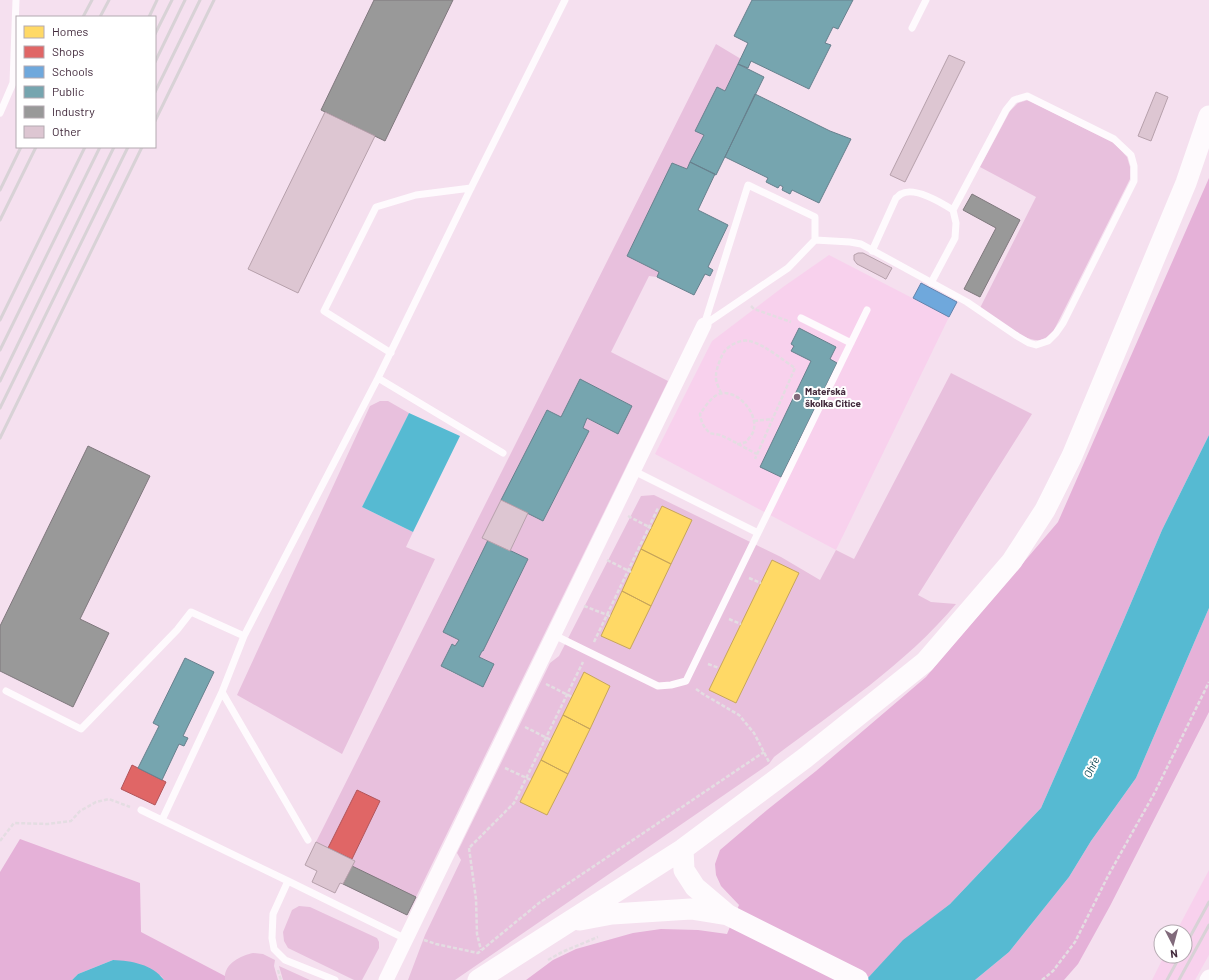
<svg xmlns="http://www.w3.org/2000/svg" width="1209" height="980" viewBox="0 0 1209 980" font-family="Barlow,sans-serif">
	<rect width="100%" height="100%" fill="#f5e0ef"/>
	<path fill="#f8d1ed" d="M 829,255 L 949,317 L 836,550 L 655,454 L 712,341 L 783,287 Z
		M 1209,870 L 1209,955 L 1195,980 L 1152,980 L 1164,956 L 1185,956 L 1185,932 L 1176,932 Z"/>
	<path fill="#e8c0dd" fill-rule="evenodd" d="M 716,44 L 741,59 L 725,91 L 717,87 L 696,131 L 704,135 L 687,169 L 672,163 L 627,256 L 659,272 L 657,277 L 649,276 L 611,352 L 668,381 L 416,897 L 352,866 L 355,861 L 352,859 L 380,801 L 357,790 L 328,848 L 316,842 ZM 580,379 L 632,406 L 617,434 L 587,418 L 583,428 L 589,431 L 543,521 L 528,513 L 510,551 L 528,559 L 479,657 L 494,664 L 483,686 L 451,672 L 441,666 L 451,645 L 455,646 L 459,640 L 443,632 L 488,540 L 483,538 L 547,410 L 561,417 Z
		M 1028,100 L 1114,143 L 1127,157 L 1130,167 L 1130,179 L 1053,332 C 1048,336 1043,341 1036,340 C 1020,339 994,317 980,308 L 1036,197 L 980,167 L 1010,111 L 1018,103 Z
		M 951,373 L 1032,414 L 918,595 L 931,602 L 956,604 C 905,665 837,709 774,757 L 769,764 L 455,980 L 408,980 L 425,935 L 461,860 L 457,853 L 550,663 L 559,656 L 641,496 L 654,495 L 781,557 L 820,580 L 836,550 L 854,559 Z
		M 380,401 L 388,401 L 409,413 L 362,507 L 413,532 L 406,547 L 435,559 L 342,754 L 237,695 L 370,406 Z
		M 299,906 L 310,907 L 377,938 L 379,942 L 379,948 L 362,980 L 354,980 L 288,948 L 284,941 L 283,932 L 292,910 Z
		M 253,953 L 263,954 L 275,960 L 274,966 L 278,980 L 225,980 C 223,964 240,956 253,953 Z
		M 279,966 L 310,980 L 283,980 Z"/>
	<path fill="#e5b1d8" d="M 1209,178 L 1209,435 L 1162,530 L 1122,624 L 1041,808 L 950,904 L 903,941 L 866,980 L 526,980 L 553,960 L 576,949 L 633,933 L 661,929 L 698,930 L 727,934 L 739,905 L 721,886 L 716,875 L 715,864 L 720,850 L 767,810 L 816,771 L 926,677 L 1058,522 Z
		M 1209,608 L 1209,712 L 1110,906 L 1078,964 L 1064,980 L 975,980 L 1009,952 L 1069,877 L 1091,841 L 1136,778 Z
		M 20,839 L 140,883 L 141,932 L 225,976 L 225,980 L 164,980 L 161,976 L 157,974 L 113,960 L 78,974 L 72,980 L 0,980 L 0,872 Z"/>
	<path fill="#56bad2" d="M 409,413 L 460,436 L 413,532 L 362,507 Z
		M 1209,435 L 1209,608 L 1136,778 L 1091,841 L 1069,877 L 1009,952 L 975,980 L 866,980 L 903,940 L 950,904 L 1041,808 L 1122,624 L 1162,530 Z
		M 113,960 C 132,961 152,964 164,980 L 72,980 L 78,974 Z"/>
	<path fill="#ffd966" stroke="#c7a55a" d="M 662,506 L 692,520 L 671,564 L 641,549 Z
		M 641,549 L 671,564 L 651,606 L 622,591 Z
		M 772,560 L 799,573 L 736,703 L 709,690 Z
		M 622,591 L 651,606 L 630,649 L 601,636 Z
		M 584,672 L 610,686 L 590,729 L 563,715 Z
		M 563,715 L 590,729 L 568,774 L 541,760 Z
		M 541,760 L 568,774 L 547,815 L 520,802 Z"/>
	<path fill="#e06666" stroke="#b1545a" d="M 132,765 L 166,782 L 155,805 L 121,789 Z
		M 357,790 L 380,801 L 352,859 L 328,848 Z"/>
	<path fill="#6fa8dc" stroke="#6282ac" d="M 921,283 L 957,302 L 949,317 L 913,298 Z"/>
	<path fill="#76a5af" stroke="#67808d" d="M 752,0 L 853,0 L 838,29 L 833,27 L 825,43 L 831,45 L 809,89 L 751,61 L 748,68 L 738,64 L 748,43 L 734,36 Z
		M 738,64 L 764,77 L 716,175 L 690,162 L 704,135 L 695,131 L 717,87 L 725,91 Z
		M 755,94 L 830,131 L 851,139 L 819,203 L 792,190 L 790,194 L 782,190 L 783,187 L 780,185 L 778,188 L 766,182 L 768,178 L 725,157 Z
		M 690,162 L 715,174 L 698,210 L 728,225 L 708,267 L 713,270 L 710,276 L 705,274 L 694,295 L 657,277 L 659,272 L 627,256 L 672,163 L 687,169 Z
		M 799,328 L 836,347 L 830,359 L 837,363 L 781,477 L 760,467 L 811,361 L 791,351 L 794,346 L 791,344 Z
		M 580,379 L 632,406 L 618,434 L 587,418 L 583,428 L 589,431 L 543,521 L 501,500 L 547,410 L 561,417 Z
		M 488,540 L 528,559 L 483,651 L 482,651 L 479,657 L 494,664 L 483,687 L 441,666 L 452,644 L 455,646 L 459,640 L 443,632 Z
		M 185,658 L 214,672 L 183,736 L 188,738 L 184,746 L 179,744 L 162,780 L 138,768 L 159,726 L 153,723 Z"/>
	<path fill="#999" stroke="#7f787d" d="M 374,0 L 453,0 L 385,141 L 321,110 Z
		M 972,194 L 1020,220 L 980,297 L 964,289 L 996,228 L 963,210 Z
		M 88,446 L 150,476 L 80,619 L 109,633 L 73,707 L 0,671 L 0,626 Z
		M 352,866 L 416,897 L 407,915 L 343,884 Z"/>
	<path fill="#ddc6d2" stroke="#b6a0ab" d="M 949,55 L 965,62 L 905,182 L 890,175 Z
		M 1156,92 L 1168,97 L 1151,141 L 1138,136 Z
		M 325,112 L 375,136 L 298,293 L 248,269 Z
		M 858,253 L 863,253 L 892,268 L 886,279 L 885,279 L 884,278 L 857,264 L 854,260 L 854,255 Z
		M 501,500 L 528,513 L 510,551 L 482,538 Z
		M 316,842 L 355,861 L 343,884 L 340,883 L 335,893 L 312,882 L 317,871 L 305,865 Z"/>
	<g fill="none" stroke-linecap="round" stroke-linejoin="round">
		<path stroke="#e4dde2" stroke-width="2.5" stroke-dasharray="4 2" stroke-linecap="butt" d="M 751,306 L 754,309 L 791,322
			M 721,393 C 719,388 715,381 716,375 C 716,370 721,356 724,352 C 729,345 741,339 749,341 C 762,343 783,360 795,368 L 755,459
			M 754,421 L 772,419
			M 737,444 C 739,444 743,443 746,442 C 747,441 749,438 750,437 C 765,420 738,387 719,394 C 711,397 705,407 700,414 C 701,422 704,428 710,433 C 713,434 717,434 720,435 C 732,440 745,448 757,454
			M 628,516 L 651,528
			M 607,560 L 631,572
			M 749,578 L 761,583
			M 584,606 L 610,616
			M 729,619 L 741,624
			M 594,642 L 658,508
			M 708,664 L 719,668
			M 546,684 L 572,697
			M 696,689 L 703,694 L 739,715 L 754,733 L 769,762
			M 525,727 L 551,740
			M 505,768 L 531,780
			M 0,841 L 14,823 L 48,824 L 71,821 L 80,811 L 96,802 L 109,799 L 130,807
			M 470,847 L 514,803 L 583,662
			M 469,848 L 476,899 L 477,934 L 481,950
			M 424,940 L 436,944 L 478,953 L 539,903 L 764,752
			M 548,960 L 562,952 L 598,937
			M 278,970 L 281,980
			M 1042,980 L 1053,971 L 1075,942 L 1108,876 L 1155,792 L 1209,682"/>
		<path stroke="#fefafd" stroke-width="7" d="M 912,28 L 926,0
			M 0,113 L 13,83 L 16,0
			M 748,185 L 815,217 L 815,240 L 788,268 L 704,325 Z
			M 815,240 L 850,242 L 861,244 L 967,302 L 1017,336 L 1029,343 L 1036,345 L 1048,341 L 1056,333 L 1063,323 L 1134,181 L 1134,166 L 1131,155 L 1114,139 L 1027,96 L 1014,100 L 1006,110 L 953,210 L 956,223 L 955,238 L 931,283
			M 872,251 L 896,198 C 898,197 899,195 901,194 C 914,186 942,203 953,210
			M 801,318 L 851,343
			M 391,353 L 324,311 L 376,207 L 416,195 L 471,188
			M 378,378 L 503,453
			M 758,533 L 867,310
			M 554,635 L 658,686 L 671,685 L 686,681 L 758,533 L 634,471
			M 244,636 L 378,378 L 471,188 L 565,0
			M 6,691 L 81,729 L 177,630 L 191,612 L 244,636 L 222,692 L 308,840
			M 141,810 L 288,881 L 406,939
			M 162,820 L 222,692
			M 288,881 L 273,914 L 272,938 L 274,949 L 285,960 L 335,980"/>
		<path stroke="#fefafd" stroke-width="15" d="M 386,980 L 704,325
			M 1207,980 L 1209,977"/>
		<path stroke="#fefafd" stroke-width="21" d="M 683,849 L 684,870 L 695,887 L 728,915 L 858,980
			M 580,920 L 612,914 L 691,909 L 728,915
			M 478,980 L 683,849 L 805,758 L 925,662 L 1012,561 L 1045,510 L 1072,456 L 1186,183 L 1209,116"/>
		<path stroke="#d8d2d6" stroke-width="3" d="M 83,17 L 92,0
			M 100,17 L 109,0
			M 149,17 L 157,0
			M 155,34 L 172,0
			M 155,62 L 185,0
			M 155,92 L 200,0
			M 155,121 L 214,0
			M 0,190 L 21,147
			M 0,220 L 36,147
			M 0,320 L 85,147
			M 0,350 L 100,147
			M 0,381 L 114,147
			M 0,408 L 128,147
			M 0,438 L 142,147
			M 1185,946 L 1209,902
			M 1167,980 L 1180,956
			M 1179,980 L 1209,925"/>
	</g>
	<circle fill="#816a7b" stroke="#fff" stroke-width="1.5" cx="797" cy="397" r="4"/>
	<g text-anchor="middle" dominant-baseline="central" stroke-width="4" stroke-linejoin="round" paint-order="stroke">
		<g font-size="10" font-weight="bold" fill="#432b3d" stroke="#fff" text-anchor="start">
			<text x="805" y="391">Mateřská<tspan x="805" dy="12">školka Citice</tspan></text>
		</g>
		<g font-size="11" font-style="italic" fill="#0d4652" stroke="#fff">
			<text transform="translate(1091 767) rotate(-64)">Ohře</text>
		</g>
	</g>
	<rect x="16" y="16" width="140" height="132" fill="#ffffff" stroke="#b4aab1"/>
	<rect x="24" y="26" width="20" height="12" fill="#ffd966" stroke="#b4aab1"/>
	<text x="52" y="36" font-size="12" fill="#432b3d">Homes</text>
	<rect x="24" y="46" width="20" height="12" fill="#e06666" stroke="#b4aab1"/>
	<text x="52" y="56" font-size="12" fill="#432b3d">Shops</text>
	<rect x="24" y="66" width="20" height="12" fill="#6fa8dc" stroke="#b4aab1"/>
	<text x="52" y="76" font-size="12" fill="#432b3d">Schools</text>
	<rect x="24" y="86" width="20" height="12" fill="#76a5af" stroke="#b4aab1"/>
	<text x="52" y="96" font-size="12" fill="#432b3d">Public</text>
	<rect x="24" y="106" width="20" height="12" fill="#999999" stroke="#b4aab1"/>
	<text x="52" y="116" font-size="12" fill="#432b3d">Industry</text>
	<rect x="24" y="126" width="20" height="12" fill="#ddc6d2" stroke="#b4aab1"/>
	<text x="52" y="136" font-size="12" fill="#432b3d">Other</text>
	<g transform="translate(1173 944) rotate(174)"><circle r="19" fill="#ffffff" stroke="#b4aab1"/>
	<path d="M0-3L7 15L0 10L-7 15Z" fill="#816a7b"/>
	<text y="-6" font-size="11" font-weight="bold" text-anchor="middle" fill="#432b3d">N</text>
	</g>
</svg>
